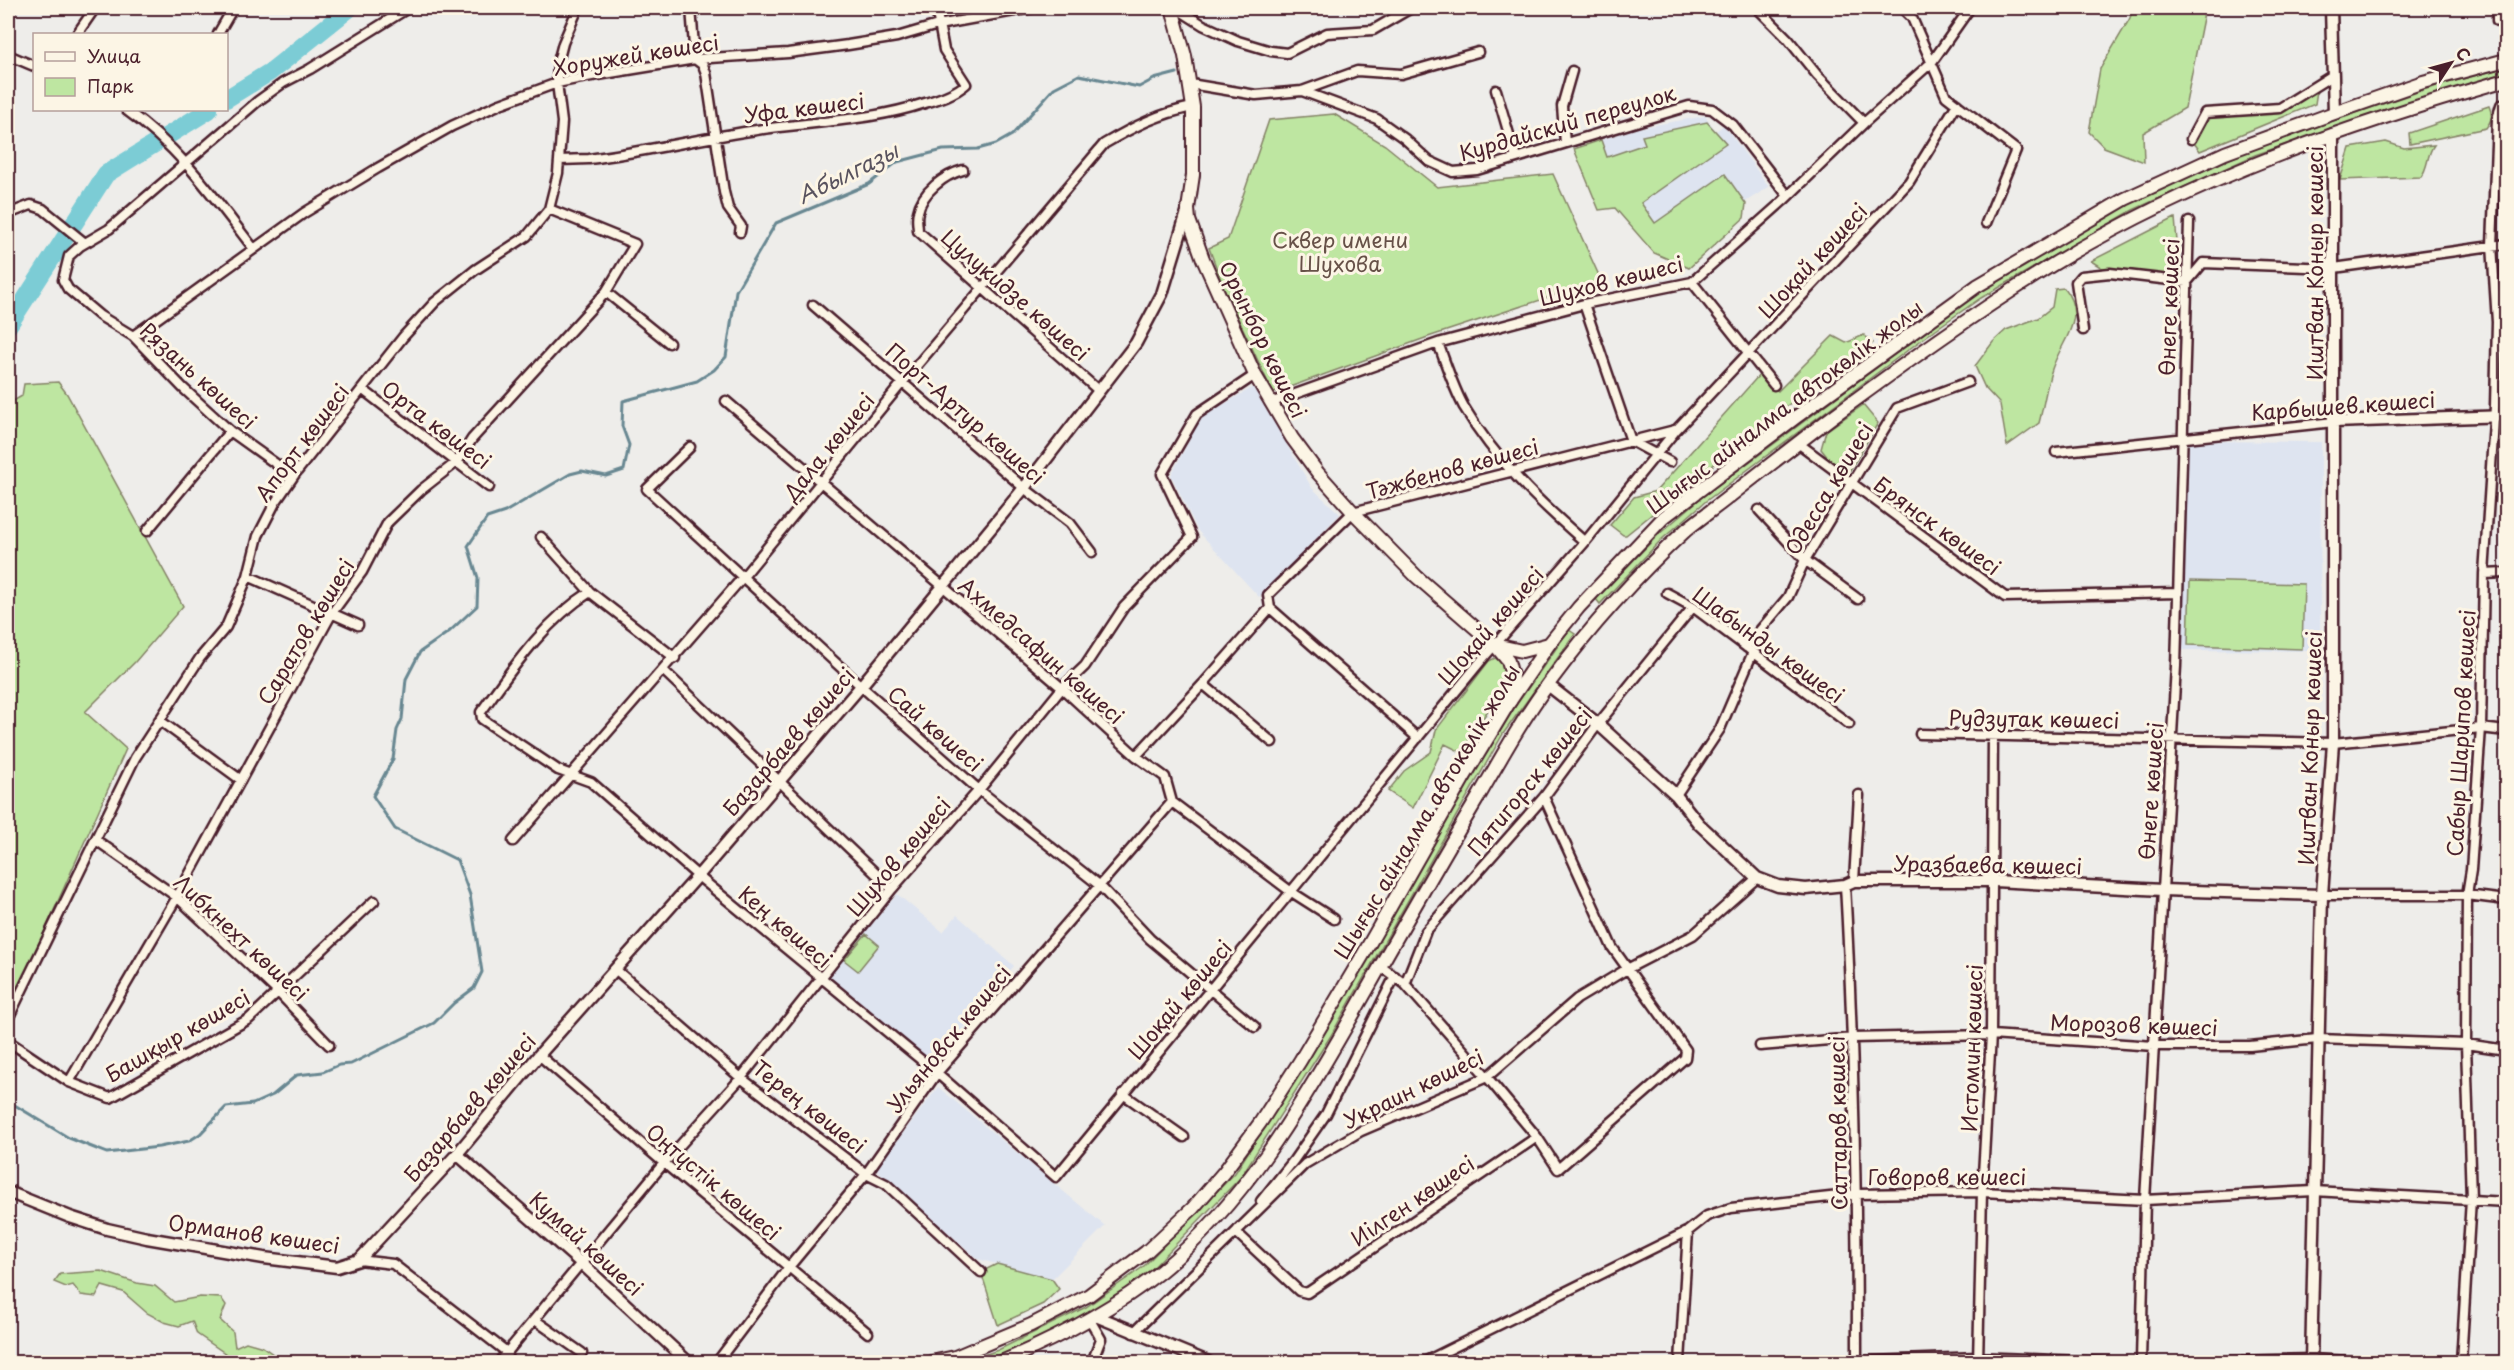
<svg xmlns="http://www.w3.org/2000/svg" width="2514" height="1370" viewBox="0 0 2514 1370" font-family="'Playpen Sans',sans-serif">
	<rect width="100%" height="100%" fill="#eeedea"/>
	<filter id="ink" filterUnits="userSpaceOnUse"><feTurbulence type="fractalNoise" baseFrequency=".0167" numOctaves="2"/><feDisplacementMap in="SourceGraphic" scale="12" xChannelSelector="R" yChannelSelector="G"/><feConvolveMatrix kernelMatrix="1 2 1 2 8 2 1 2 1" color-interpolation-filters="sRGB"/></filter>
	<g filter="url(#ink)">
		<path fill="#dee4f0" d="M 1705,116 L 1716,131 L 1724,125 L 1769,187 L 1670,249 L 1654,253 L 1590,180 L 1583,157 L 1601,140 L 1638,128 Z
			M 1253,387 L 1312,488 L 1340,514 L 1259,597 L 1198,531 L 1171,475 L 1201,418 Z
			M 2183,441 L 2321,442 L 2320,651 L 2183,650 Z
			M 897,894 L 943,932 L 957,915 L 1014,966 L 933,1064 L 827,979 Z
			M 938,1087 L 1105,1226 L 1052,1279 L 978,1259 L 876,1169 Z"/>
		<path fill="#bee6a1" stroke="#848266" stroke-width="1.5" d="M 2134,8 L 2205,8 L 2185,108 L 2143,133 L 2144,162 L 2104,147 L 2089,132 L 2100,69 L 2129,20 Z
			M 2506,67 L 2506,74 L 2428,96 L 2255,155 L 2133,210 L 1981,298 L 1936,329 L 1706,501 L 1661,540 L 1600,604 L 1596,599 L 1658,535 L 1702,497 L 1977,293 L 2131,203 L 2252,149 L 2426,89 Z
			M 2318,84 L 2315,104 L 2200,151 L 2191,139 L 2205,113 L 2280,108 Z
			M 2489,106 C 2493,115 2492,120 2486,128 L 2410,144 L 2409,133 Z
			M 1334,114 L 1385,145 L 1437,187 L 1553,174 L 1601,280 L 1428,337 L 1273,393 L 1224,288 L 1209,248 L 1228,239 L 1269,120 Z
			M 1707,122 L 1726,143 L 1641,203 L 1655,223 L 1725,174 L 1746,204 L 1744,218 L 1689,268 L 1654,253 L 1615,208 L 1599,210 L 1574,149 L 1601,140 L 1607,157 L 1645,144 L 1642,136 Z
			M 2386,142 L 2404,148 L 2434,145 C 2426,156 2429,166 2421,177 L 2340,180 L 2350,148 Z
			M 2175,218 L 2178,253 L 2165,280 L 2110,273 L 2091,261 Z
			M 2064,288 C 2088,319 2062,339 2052,369 C 2046,386 2044,405 2039,423 L 2007,446 L 2000,404 L 1985,388 L 1975,366 L 1993,342 L 2006,330 L 2038,318 L 2052,307 L 2055,289 Z
			M 1864,335 L 1873,343 L 1788,405 L 1626,535 L 1623,535 L 1610,525 L 1634,497 L 1656,491 L 1760,374 L 1778,391 L 1833,336 L 1846,343 Z
			M 58,382 L 67,394 L 183,606 L 135,662 L 85,712 L 126,749 L 29,966 L 8,1008 L 8,404 L 22,396 L 24,384 Z
			M 1863,405 L 1878,423 L 1847,475 L 1832,463 L 1821,449 L 1826,431 Z
			M 2190,581 L 2304,584 L 2302,649 L 2188,645 Z
			M 1569,630 L 1575,634 L 1503,734 L 1330,1037 L 1240,1178 L 1147,1274 L 1089,1314 L 1000,1356 L 982,1362 L 964,1362 L 998,1350 L 1086,1307 L 1143,1267 L 1235,1173 L 1324,1033 L 1498,731 Z
			M 1495,658 L 1503,662 L 1507,681 L 1461,752 L 1445,744 L 1413,808 L 1388,791 L 1404,771 L 1431,752 L 1436,730 L 1489,661 Z
			M 866,934 L 879,945 L 858,971 L 844,960 Z
			M 997,1264 L 1052,1279 L 1059,1289 L 1043,1304 L 998,1325 L 981,1272 Z
			M 101,1271 L 137,1283 L 155,1286 L 174,1302 L 200,1297 L 221,1298 L 226,1305 L 220,1320 L 233,1332 L 235,1347 L 246,1342 L 263,1347 L 284,1362 L 238,1362 L 197,1334 L 192,1321 L 179,1326 L 164,1322 L 147,1313 L 123,1292 L 102,1286 L 96,1297 L 81,1295 L 73,1285 L 66,1287 L 54,1282 L 60,1274 Z"/>
		<g fill="none" stroke-linecap="round" stroke-linejoin="round">
			<path stroke="#678791" stroke-width="3" d="M 8,1101 L 69,1138 L 107,1153 L 159,1147 L 189,1141 L 200,1134 L 226,1107 L 253,1104 L 273,1095 L 297,1075 L 323,1072 L 339,1065 L 351,1064 L 434,1023 L 454,1003 L 474,988 L 482,972 L 470,895 L 457,860 L 395,829 L 373,796 L 393,759 L 397,730 L 402,719 L 406,679 L 420,652 L 450,631 L 477,606 L 478,578 L 468,546 L 487,518 L 505,512 L 570,474 L 582,471 L 606,476 L 624,470 L 629,445 L 622,426 L 623,401 L 697,381 L 714,370 L 726,357 L 736,291 L 776,223 L 869,184 L 897,162 L 943,150 L 978,149 L 996,144 L 1012,135 L 1054,88 L 1079,75 L 1139,87 L 1154,79 L 1177,73"/>
			<path stroke="#7bccd5" stroke-width="18" d="M 226,99 L 270,72 L 350,8
				M 8,326 L 106,174 L 209,110"/>
			<g stroke="#4a1f2b" stroke-width="13">
				<path id="minor" d="M 691,8 L 695,59 L 703,65 L 706,73 L 724,192 L 728,208 L 741,226 L 740,232
					M 1176,8 L 1203,25 L 1238,41 L 1271,51 L 1287,53 L 1327,33 L 1373,30 L 1411,8
					M 1757,8 L 1788,39 L 1817,75 L 1864,123
					M 1902,8 L 1912,18 L 1946,96 L 2016,150 L 1986,223
					M 8,12 L 12,8
					M 2497,21 L 2497,8
					M 77,34 L 95,8
					M 218,34 L 233,8
					M 8,55 L 34,66
					M 1190,84 L 1256,95 L 1302,91 L 1357,71 L 1401,74 L 1478,52
					M 1496,90 L 1516,158
					M 1302,91 L 1377,119 L 1405,139 L 1429,161 L 1453,172 L 1477,170 L 1689,106 L 1712,109 L 1733,125 L 1788,196
					M 126,110 C 181,149 213,196 254,249
					M 2191,139 L 2205,113 L 2280,108 L 2333,75
					M 1565,143 L 1562,106 L 1572,71
					M 559,160 L 589,159 C 650,151 710,136 771,128 C 823,121 874,120 925,103 C 939,99 955,94 966,84 L 944,50 L 936,8
					M 963,170 C 944,175 922,192 918,212 C 916,218 918,225 918,231 L 1099,391
					M 8,214 L 31,205 L 43,209 L 85,243
					M 1692,282 L 1774,385
					M 606,292 L 669,343
					M 1584,304 L 1631,441 L 1670,462
					M 813,305 L 1024,488 L 1070,523 L 1092,552
					M 2083,330 L 2076,282 L 2081,276 L 2110,273 L 2187,282 L 2203,263 L 2334,268 L 2506,244
					M 133,336 L 304,213 L 378,168 L 452,126 L 500,104 L 557,83 L 592,76 L 695,59 L 788,53 L 848,45 L 897,37 L 938,25 L 1032,8
					M 1438,343 C 1446,364 1453,387 1464,407 C 1496,461 1538,501 1585,542
					M 362,389 L 489,487
					M 726,401 L 1062,688 L 1136,756 L 1165,777 L 1172,802 L 1290,891 L 1334,919
					M 1270,403 L 1438,343 L 1584,304 L 1692,282 L 1783,201 L 1864,123 L 1932,62 L 1970,8
					M 1798,443 L 2005,597 L 2178,593
					M 690,447 L 647,489 L 861,686 L 979,790 L 1099,885 L 1150,939 L 1255,1027
					M 2056,452 L 2334,422
					M 293,476 L 230,431 L 183,388 L 133,336 L 100,316 L 68,289 L 63,280 L 69,256 L 80,246 L 109,229 L 258,101 L 283,83 L 310,69 L 408,8
					M 1759,510 L 1805,560 L 1858,599
					M 147,531 L 230,431
					M 541,537 L 590,592 L 675,658
					M 2484,574 L 2506,573
					M 248,576 L 358,625
					M 590,592 C 544,621 512,669 481,712 L 482,719 L 558,770 L 591,782 L 698,876 L 937,1073 L 1056,1177 L 1485,656 L 1585,542 L 1676,430 L 1909,182 L 1957,104
					M 1667,593 L 1693,607 L 1849,724
					M 1746,647 L 1788,597 L 1805,560 L 1897,408 L 1968,382
					M 664,671 L 892,889
					M 1203,684 L 1272,742
					M 159,720 L 241,780
					M 1920,734 L 2333,743 L 2481,728 L 2506,731
					M 1418,738 L 1270,608 L 1268,595 L 1353,512 L 1675,430
					M 1136,756 L 1203,684 L 1270,608
					M 1676,795 L 1720,729 L 1753,652
					M 96,840 L 177,897 L 278,992 L 329,1045
					M 513,841 L 743,577 L 902,383 L 1104,144 C 1133,127 1160,113 1193,107
					M 1854,881 L 1859,795
					M 1845,885 C 1854,1044 1857,1202 1857,1361
					M 2322,895 L 2467,895 L 2506,900
					M 1380,966 L 1405,984 L 1487,1077 L 1537,1137 L 1558,1169 L 1685,1058 L 1686,1050 L 1612,947 L 1544,797
					M 615,969 L 741,1078 L 866,1174 L 886,1184 L 981,1272
					M 1405,984 L 1426,931 L 1544,797 L 1598,724 L 1693,607
					M 8,1019 L 135,758 L 200,658 L 226,627 L 248,576 L 258,536 L 275,503 L 295,474 L 403,337 L 435,302 L 475,270 L 527,236 L 549,209 L 558,173 L 562,122 L 557,83 L 558,62 L 563,43 L 578,8
					M 8,1041 L 69,1082 L 110,1098 L 249,1019 L 374,901
					M 1760,1046 L 1853,1038 L 1991,1035 L 2154,1046 L 2250,1046 L 2317,1039 L 2466,1044 L 2506,1050
					M 539,1055 L 664,1163 L 868,1333
					M 69,1082 L 177,897 L 332,613 L 362,572 L 388,522 L 421,490 L 458,461 L 472,439 L 606,292 L 635,244 L 549,209
					M 1123,1094 L 1184,1137
					M 1261,1201 L 1294,1160 L 1326,1114 L 1395,976
					M 1240,1227 L 1236,1232 L 1299,1291 L 1307,1293 L 1537,1137
					M 359,1260 L 393,1264 L 508,1353
					M 535,1320 L 582,1353
					M 1090,1320 L 1101,1339 L 1092,1362
					M 1133,1333 L 1305,1164 L 1361,1131 L 1487,1077 L 1577,999 L 1627,969 L 1693,935 L 1757,878
					M 499,1362 L 664,1163 L 741,1078 L 892,889 L 979,790 L 1062,688 L 1085,666 L 1124,607 L 1192,537 L 1162,474 L 1197,414 L 1255,375
					M 717,1362 L 789,1267 L 866,1174 L 937,1073 L 1172,802
					M 1424,1362 L 1688,1231 L 1707,1216 L 1731,1208 L 1857,1194 L 1982,1192 L 2145,1200 L 2314,1191 L 2506,1202
					M 1680,1362 L 1688,1231
					M 1848,1362 L 1978,1357 L 2105,1362
					M 1978,1362 L 1982,1192 L 1991,1035 L 1993,735
					M 2141,1362 L 2145,1200 L 2176,666 L 2189,222
					M 2193,1362 L 2311,1359 L 2369,1362
					M 2461,1362 L 2471,1199 L 2466,1044 L 2467,895 L 2471,870 L 2481,728 L 2484,574 L 2495,406 L 2497,322 L 2492,245 L 2497,119 L 2501,105 L 2506,104"/>
			</g>
			<g stroke="#4a1f2b" stroke-width="15">
				<path id="tertiary" d="M 2331,8 L 2334,113
					M 2334,422 L 2506,416
					M 1548,685 L 1598,724 L 1676,795 L 1699,824 L 1757,878 L 1778,886 L 1806,889 L 1845,885 L 1854,881 L 1994,881 L 2162,890 L 2322,895
					M 457,1154 L 580,1262 L 688,1362
					M 8,1192 L 70,1217 L 107,1229 L 147,1238 L 264,1258 L 337,1267 L 359,1260 L 457,1154 L 539,1055 L 698,876 L 861,686 L 1024,488 L 1136,343 L 1162,294 L 1188,209
					M 1096,1316 L 1208,1362
					M 2311,1362 L 2322,895 L 2333,743 L 2333,134"/>
			</g>
			<g stroke="#4a1f2b" stroke-width="16">
				<path id="secondary" d="M 1172,8 L 1185,56 L 1193,107 L 1193,175 L 1188,209 L 1189,220 L 1203,259 L 1255,375 L 1292,438 L 1318,473 L 1353,512 L 1417,577 L 1495,645 L 1508,661 L 1512,676 L 1510,701
					M 1495,645 L 1522,651 L 1549,644"/>
			</g>
			<g stroke="#4a1f2b" stroke-width="16">
				<path id="primary" d="M 931,1362 L 955,1357 L 1031,1325 L 1089,1295 L 1146,1252 L 1193,1208 L 1224,1172 L 1260,1123 L 1300,1061 L 1363,955 L 1463,779 L 1510,701 L 1549,644 L 1579,607 L 1664,517 L 1796,417 L 1977,286 L 2125,199 L 2225,153 L 2334,113 L 2423,82 L 2506,60
					M 1001,1362 C 1058,1338 1112,1310 1161,1271 C 1243,1204 1299,1109 1351,1018 C 1393,944 1435,869 1479,796 C 1501,758 1523,718 1549,683 C 1588,630 1638,574 1686,530 C 1702,517 1719,505 1735,492 C 1767,467 1799,442 1832,417 C 1904,364 1976,312 2052,265 C 2192,179 2349,125 2506,80"/>
			</g>
			<use href="#minor" stroke="#fcf5e5" stroke-width="8"/>
			<use href="#tertiary" stroke="#fcf5e5" stroke-width="10"/>
			<use href="#secondary" stroke="#fcf5e5" stroke-width="12"/>
			<use href="#primary" stroke="#fcf5e5" stroke-width="12"/>
		</g>
	</g>
	<g text-anchor="middle" dominant-baseline="central" stroke-width="6" stroke-linejoin="round" paint-order="stroke">
		<g font-size="21" fill="#4a1f2b" stroke="#fcf5e5">
			<text transform="translate(636 54) rotate(-9)">Хоружей көшесі</text>
			<text transform="translate(804 107) rotate(-7)">Уфа көшесі</text>
			<text transform="translate(1567 122) rotate(-16)">Курдайский переулок</text>
			<text transform="translate(1812 260) rotate(-47)">Шоқай көшесі</text>
			<text transform="translate(2314 263) rotate(-90)">Иштван Коныр көшесі</text>
			<text transform="translate(1611 280) rotate(-14)">Шухов көшесі</text>
			<text transform="translate(1016 294) rotate(41)">Цулукидзе көшесі</text>
			<text transform="translate(2168 307) rotate(-88)">Өнеге көшесі</text>
			<text transform="translate(1264 339) rotate(64)">Орынбор көшесі</text>
			<text transform="translate(199 375) rotate(42)">Рязань көшесі</text>
			<text transform="translate(2343 405) rotate(-4)">Карбышев көшесі</text>
			<text transform="translate(1784 406) rotate(-37)">Шығыс айналма автокөлік жолы</text>
			<text transform="translate(966 413) rotate(41)">Порт-Артур көшесі</text>
			<text transform="translate(437 424) rotate(37)">Орта көшесі</text>
			<text transform="translate(301 442) rotate(-53)">Апорт көшесі</text>
			<text transform="translate(828 446) rotate(-51)">Дала көшесі</text>
			<text transform="translate(1452 468) rotate(-15)">Тәжбенов көшесі</text>
			<text transform="translate(1828 488) rotate(-59)">Одесса көшесі</text>
			<text transform="translate(1938 525) rotate(36)">Брянск көшесі</text>
			<text transform="translate(1490 625) rotate(-49)">Шоқай көшесі</text>
			<text transform="translate(305 631) rotate(-59)">Саратов көшесі</text>
			<text transform="translate(1769 644) rotate(36)">Шабынды көшесі</text>
			<text transform="translate(1042 650) rotate(41)">Ахмедсафин көшесі</text>
			<text transform="translate(2034 718) rotate(1)">Рудзутак көшесі</text>
			<text transform="translate(936 728) rotate(41)">Сай көшесі</text>
			<text transform="translate(2460 733) rotate(-87)">Сабыр Шарипов көшесі</text>
			<text transform="translate(788 741) rotate(-49)">Базарбаев көшесі</text>
			<text transform="translate(2309 748) rotate(-88)">Иштван Коныр көшесі</text>
			<text transform="translate(1529 781) rotate(-51)">Пятигорск көшесі</text>
			<text transform="translate(2150 791) rotate(-86)">Өнеге көшесі</text>
			<text transform="translate(1426 811) rotate(-59)">Шығыс айналма автокөлік жолы</text>
			<text transform="translate(898 856) rotate(-50)">Шухов көшесі</text>
			<text transform="translate(1988 864) rotate(1)">Уразбаева көшесі</text>
			<text transform="translate(786 926) rotate(40)">Кең көшесі</text>
			<text transform="translate(242 937) rotate(43)">Либкнехт көшесі</text>
			<text transform="translate(1179 999) rotate(-50)">Шоқай көшесі</text>
			<text transform="translate(2134 1024) rotate(2)">Морозов көшесі</text>
			<text transform="translate(177 1035) rotate(-30)">Башқыр көшесі</text>
			<text transform="translate(948 1038) rotate(-51)">Ульяновск көшесі</text>
			<text transform="translate(1971 1048) rotate(-88)">Истомин көшесі</text>
			<text transform="translate(1413 1088) rotate(-26)">Украин көшесі</text>
			<text transform="translate(810 1106) rotate(38)">Терең көшесі</text>
			<text transform="translate(469 1107) rotate(-49)">Базарбаев көшесі</text>
			<text transform="translate(1837 1123) rotate(-91)">Саттаров көшесі</text>
			<text x="1947" y="1176">Говоров көшесі</text>
			<text transform="translate(714 1181) rotate(40)">Оңтүстік көшесі</text>
			<text transform="translate(1412 1200) rotate(-34)">Иілген көшесі</text>
			<text transform="translate(254 1233) rotate(8)">Орманов көшесі</text>
			<text transform="translate(587 1243) rotate(42)">Кумай көшесі</text>
		</g>
		<g font-size="21" fill="#675148" stroke="#fcf5e5">
			<text x="1340" y="239">Сквер имени<tspan x="1340" dy="24">Шухова</tspan></text>
		</g>
		<g font-size="22" font-style="italic" fill="#59535e" stroke="#fcf5e5">
			<text transform="translate(847 172) rotate(-26)">Абылгазы</text>
		</g>
	</g>
	<rect width="2514" height="1370" fill="none" stroke="#fcf5e5" stroke-width="30"/>
	<rect x="15" y="15" width="2484" height="1340" fill="none" stroke="#4a1f2b" stroke-width="2" filter="url(#ink)"/>
	<rect x="33" y="33" width="195" height="78" fill="#fcf5e5" stroke="#b59f9b" stroke-width="1.5"/>
	<rect x="45" y="52" width="30" height="9" fill="#fcf5e5" stroke="#b59f9b" stroke-width="1.5"/>
	<text x="87" y="63" font-size="18" fill="#4a1f2b">Улица</text>
	<rect x="45" y="78" width="30" height="18" fill="#bee6a1" stroke="#b59f9b" stroke-width="1.5"/>
	<text x="87" y="93" font-size="18" fill="#4a1f2b">Парк</text>
	<g transform="translate(2451 63) rotate(54)" stroke="#fcf5e5" stroke-width="4.5" paint-order="stroke">
	<path d="M0-4.5L10 22L0 15L-10 22Z" fill="#4a1f2b"/>
	<text y="-9" font-size="16" font-weight="bold" text-anchor="middle" fill="#4a1f2b">С</text>
	</g>
</svg>
